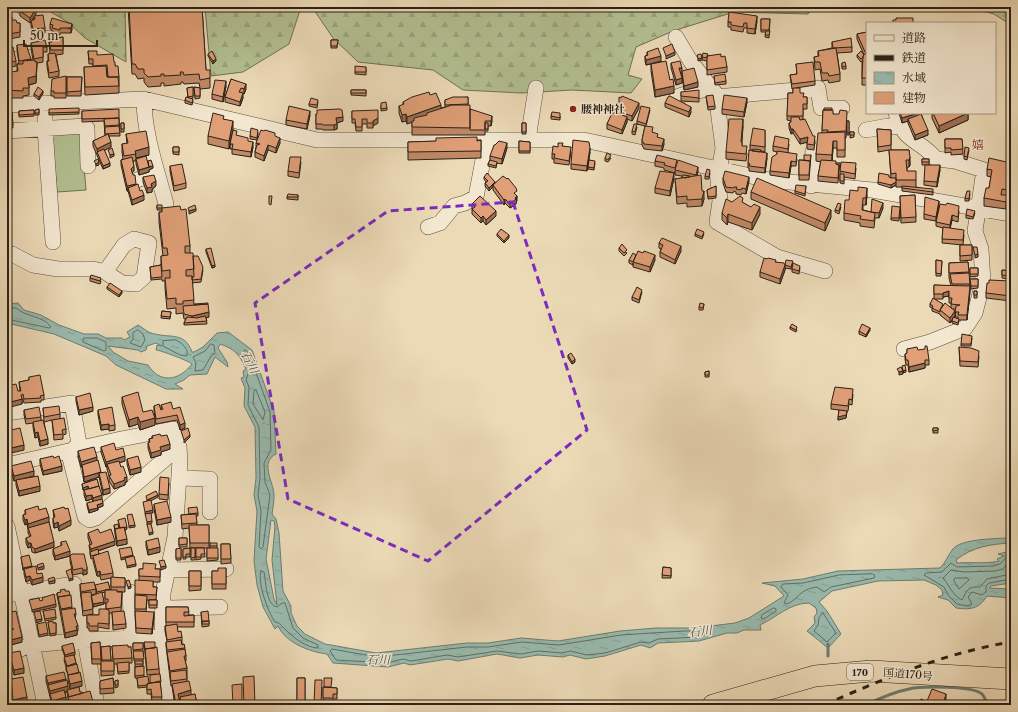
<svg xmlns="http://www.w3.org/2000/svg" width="1018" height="712" viewBox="0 0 1018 712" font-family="'Libre Caslon Text','Noto Serif JP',serif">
	<defs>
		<pattern id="forest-firs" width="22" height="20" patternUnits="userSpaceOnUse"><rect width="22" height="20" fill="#b3c092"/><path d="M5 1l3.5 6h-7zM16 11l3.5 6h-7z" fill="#9aa57d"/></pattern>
		<pattern id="water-ripples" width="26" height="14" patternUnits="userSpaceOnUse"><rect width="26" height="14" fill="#99bbaf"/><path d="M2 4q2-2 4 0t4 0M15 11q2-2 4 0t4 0" fill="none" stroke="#84a096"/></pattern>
	</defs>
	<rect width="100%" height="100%" fill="#ecdab7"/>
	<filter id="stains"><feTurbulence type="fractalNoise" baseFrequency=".005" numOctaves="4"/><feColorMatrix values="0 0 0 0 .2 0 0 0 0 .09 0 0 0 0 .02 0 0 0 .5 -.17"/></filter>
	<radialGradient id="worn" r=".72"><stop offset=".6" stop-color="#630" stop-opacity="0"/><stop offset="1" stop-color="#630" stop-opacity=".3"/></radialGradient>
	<path fill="url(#forest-firs)" stroke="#6e7054" d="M 42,7 L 125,7 L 126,62 L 85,38 L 68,22 Z
		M 205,7 L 301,7 L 289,44 L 243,72 L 211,76 Z
		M 312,7 L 814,7 L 808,14 L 734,12 L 673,31 L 636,47 L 628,75 L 642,79 L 631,93 L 572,90 L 521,93 L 463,90 L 433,70 L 358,62 L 333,38 Z
		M 970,7 L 1011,7 L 1011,25 L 994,14 Z"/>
	<path fill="#b3c092" stroke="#6e7054" d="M 81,131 L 86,190 L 57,192 L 52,134 Z"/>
	<path fill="url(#water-ripples)" stroke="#6d7d72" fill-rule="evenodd" d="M 18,303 L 24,310 L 41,315 L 59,325 L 84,334 L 98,334 L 106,338 L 122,338 L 124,340 L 130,337 L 127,332 L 138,325 C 145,329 148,333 155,334 C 171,338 185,332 192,352 L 194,352 L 203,347 L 217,333 L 228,332 L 252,350 L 274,411 L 276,454 C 259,462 274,483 274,495 C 274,501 273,508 272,514 L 276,519 L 279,533 L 283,591 L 291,606 L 291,613 L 297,626 L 305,634 L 325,644 L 376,653 L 467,643 L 488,643 L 521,638 L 558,641 L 620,631 L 656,628 L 694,628 L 735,623 L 749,618 L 784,596 L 775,586 L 762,583 L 803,579 L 838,571 L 940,568 C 946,562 948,555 953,549 C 961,539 992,539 1005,538 L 1011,538 L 1011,543 C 991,544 972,547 956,560 L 957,563 C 971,562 986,564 999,561 L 997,559 L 1004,556 L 998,554 L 1011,551 L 1011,583 L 991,586 L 989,588 L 1011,589 L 1011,598 L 987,596 C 979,609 970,610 956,608 L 948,600 L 938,597 L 943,595 L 942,590 L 936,585 L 924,580 L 878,581 L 832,591 L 819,602 L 827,611 L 841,634 L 828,648 L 807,631 L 815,623 L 814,617 L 817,613 L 816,608 L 809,603 C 790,603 777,617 760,625 L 761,630 L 744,630 L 737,633 L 727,633 L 699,641 L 658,643 L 650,648 L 641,645 L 605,656 L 586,659 L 570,655 L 563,657 L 538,655 L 520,658 L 497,654 L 458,661 L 448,659 L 410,665 L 404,663 L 388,667 L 333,663 L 327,654 C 310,652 286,643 278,626 L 275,629 L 263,607 L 257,585 L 254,561 L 257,511 L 254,495 L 256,478 L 255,427 L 244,406 L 245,388 L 241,378 L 244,377 L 243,371 L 246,369 C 240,355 235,349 220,344 L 218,348 L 227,362 L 228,367 L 215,357 L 207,374 L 190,375 L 184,380 L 175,384 L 183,389 L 166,389 L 116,365 L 106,356 L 54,334 L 7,323 L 7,304 ZM 156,343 L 162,346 L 157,345 L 156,350 C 160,350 189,361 192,364 C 179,381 160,384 148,365 L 128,361 L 113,352 L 108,346 L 138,350 L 141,352 L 146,350 L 147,346 ZM 271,520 L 274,521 L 275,526 L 272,560 L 277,605 L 274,599 L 266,559 Z"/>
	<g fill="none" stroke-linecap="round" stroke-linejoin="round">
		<path stroke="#626e63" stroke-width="1" d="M 7,308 L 16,308 C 26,317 44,316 51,327 L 49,328 L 7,319
			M 138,330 L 143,334 L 145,340 L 141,347 L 130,343 L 133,339 L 133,333 Z
			M 84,338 L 97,338 L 106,342 L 106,350 L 104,351 L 83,342 Z
			M 176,340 C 182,343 189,349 187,356 L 180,355 L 163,346 L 163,341 Z
			M 211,344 L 214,345 L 215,353 L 211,356 L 203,370 L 195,371 L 196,363 L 193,357 L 205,351 Z
			M 245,350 L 249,353 L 270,412 L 271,450 L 264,463 L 265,482 L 270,495 L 263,547 L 261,549 L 259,547 L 261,511 L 258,495 L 260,478 L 259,427 L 248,405 L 249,387 L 246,380 L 250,368 L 243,353 Z
			M 256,390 L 265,412 L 263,420 L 253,404 L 254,391 Z
			M 1011,555 L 1007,557 L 1000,564 L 993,566 L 957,567 L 951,563 L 942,572 L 926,573 L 924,575 L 944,587 L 948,595 L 957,604 L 967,606 L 972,604 L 968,597 L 972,592 L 982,595 L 986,592 L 986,586 L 989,583 L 1011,579
			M 1011,560 L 1003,569 L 995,571 L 964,572 L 951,570 L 943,578 C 949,585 953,596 962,600 C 967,591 967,586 980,587 L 987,579 L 1011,574
			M 261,571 L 264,572 C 266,582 266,605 277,607 L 282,603 L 285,603 L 293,628 L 303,638 L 318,645 L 318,648 C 307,648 292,637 285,629 C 281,626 281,623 275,622 C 268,612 257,582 261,571 Z
			M 873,574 L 875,576 L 874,578 L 831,587 L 824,592 L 817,587 C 798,590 800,598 787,604 L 784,603 L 788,595 L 781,587 L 783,584 L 803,583 L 839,575 Z
			M 955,578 L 967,578 L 969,580 L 959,589 L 954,581 Z
			M 774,608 L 776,609 L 776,611 L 764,619 L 761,618 L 762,615 Z
			M 823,613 L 836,633 L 827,642 L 814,631 L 818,625 L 819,618 Z
			M 685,631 L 708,631 L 709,633 L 698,637 L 658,639 L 649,643 L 641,642 L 605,653 L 587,655 L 570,651 L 562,653 L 538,651 L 521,654 L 497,651 L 458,657 L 447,655 L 411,661 L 403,659 L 387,663 L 336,660 L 330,651 L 332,649 L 377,657 L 467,647 L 488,647 L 522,642 L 559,645 L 621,635 Z"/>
		<path stroke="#6d7d72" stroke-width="3" d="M 828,644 L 828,656
			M 866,705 C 880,698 894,692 909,689 C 921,686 974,686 982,694 C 985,697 986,702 988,705"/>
		<g stroke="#5a4f3f" stroke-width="16">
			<path id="minor" d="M 7,19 L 12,18 L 26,29 L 28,41
				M 676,37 L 691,62 L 716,94 L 723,148 L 720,166 L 717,170 L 720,201 L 717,222 L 777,257 L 825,271
				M 7,45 L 50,38
				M 677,97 C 683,93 702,91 711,88
				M 716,97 L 818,88 L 821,108 L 842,108
				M 144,99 C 144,134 157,170 166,204
				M 45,103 L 45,128 L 53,242
				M 7,105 L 144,99 L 317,140 L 584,140 L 769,180 L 872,190 L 1011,214
				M 896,113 C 904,144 919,138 936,159 L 955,161 L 984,170 L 975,231 L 981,249 L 983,282 L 975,313 L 965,328 L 930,342 L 904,349
				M 866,130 L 888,126 L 900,127
				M 7,131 L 85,126 L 87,128 L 88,166
				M 528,139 L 536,88
				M 137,180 L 157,173
				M 811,186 L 813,151
				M 428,227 L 440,223 L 454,206 L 465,203 L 476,197 L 483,160 L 490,140
				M 7,254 L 12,254 L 33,265 L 58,269 L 93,269 L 105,272 L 122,283 L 136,284 L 144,277 L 149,243 L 134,239 L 124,245 L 105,272
				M 7,413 L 72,403 L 79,444 L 70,452 L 70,458 L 85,517 L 90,520 L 96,518 L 179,447
				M 7,465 L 121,439 L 173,429 L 179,447 L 180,460 L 175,537 L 163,593 L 162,637 L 166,705
				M 179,478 L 210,479 L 210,512
				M 7,526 L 45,705
				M 169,570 L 226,569
				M 130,592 L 132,639
				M 7,595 L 74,584 L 97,705
				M 168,608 L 220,607
				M 7,657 L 24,647 L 32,645 L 84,640 L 162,637"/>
		</g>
		<g stroke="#2a2117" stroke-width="22">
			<path id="highway" d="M 713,705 L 815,676 L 871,671 L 1011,679"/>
		</g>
		<use href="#minor" stroke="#f3e7d0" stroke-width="15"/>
		<use href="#highway" stroke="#ecdab7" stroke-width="21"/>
		<path stroke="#2a2117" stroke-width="3" stroke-dasharray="7 7" stroke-linecap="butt" d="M 824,705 C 885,678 945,653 1011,642"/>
	</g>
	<path fill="#c18966" stroke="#2a2117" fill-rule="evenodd" d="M 7,7 L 19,7 L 19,10 L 8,12 Z
		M 128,7 L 202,7 L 206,70 L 210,78 L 210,88 L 200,89 L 200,98 L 195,99 L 194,87 L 200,88 L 199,83 L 184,84 L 183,82 L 181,82 L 181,84 L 164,86 L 164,83 L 161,83 L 161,86 L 148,87 L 144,82 L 144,78 L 138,79 L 135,74 L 132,74 Z
		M 20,11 L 36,14 L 35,16 L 45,28 L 45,33 L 33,33 L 31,26 L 31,21 L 34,20 L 34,17 L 30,23 L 20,16 Z
		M 7,17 L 17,23 L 20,23 L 20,37 L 9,39 L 7,29 Z
		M 761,19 L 770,19 L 769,38 L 765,37 L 766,32 L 761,32 Z
		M 757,21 L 755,34 L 747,33 L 747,28 L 744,28 L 743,32 L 731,30 L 731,27 L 728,27 L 728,22 Z
		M 50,24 L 72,29 L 71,33 L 60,33 L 60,35 L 52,33 L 52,30 L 50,29 Z
		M 867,32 L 867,85 L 862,85 L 862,61 L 861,62 L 857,57 L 857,55 L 864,55 L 857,39 L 857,34 Z
		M 63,37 L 63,54 L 56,55 L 59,71 L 59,76 L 49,78 L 47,66 L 47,61 L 48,61 L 48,54 L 50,54 L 49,42 L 52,42 L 52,39 Z
		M 331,40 L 338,40 L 337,48 L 331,48 Z
		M 832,42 L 852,47 L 852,52 L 837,53 L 840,74 L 840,81 L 829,83 L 828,80 L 822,81 L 820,69 L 815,70 L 814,57 L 818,57 L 818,51 L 832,48 Z
		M 31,43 L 47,47 L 47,52 L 43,52 L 43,62 L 37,63 L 36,83 L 29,85 L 29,95 L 23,96 L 23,98 L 7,98 L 7,76 L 11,76 L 17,71 L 17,64 L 19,64 L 17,50 L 17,45 L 31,59 L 31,60 L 33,60 L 31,48 Z
		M 7,48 L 16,61 L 16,66 L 7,68 Z
		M 88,51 L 114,62 L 119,77 L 119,93 L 85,95 L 84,67 L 93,67 L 93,64 L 89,64 ZM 107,70 L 108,77 L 107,77 Z
		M 647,52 L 661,61 L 670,80 L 674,93 L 655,97 L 651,71 L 651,64 L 646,65 L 645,61 L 645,56 L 647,55 Z
		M 208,54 L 216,61 L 213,64 L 208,56 Z
		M 708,56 L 721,57 L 727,67 L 727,72 L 707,75 L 707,61 L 702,60 L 702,57 Z
		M 671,63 L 682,72 L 681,73 L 682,83 L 676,85 L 671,68 Z
		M 842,63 L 846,66 L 846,69 L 842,69 Z
		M 796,64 L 815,81 L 815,85 L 796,88 L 803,97 L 807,97 L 807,109 L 803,109 L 803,119 L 815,141 L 814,150 L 807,149 L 807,142 L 800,144 L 793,133 L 791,134 L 789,128 L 789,123 L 791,123 L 791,121 L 787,120 L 788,93 L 793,93 L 793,88 L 792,89 L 790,75 L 797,74 Z
		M 366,67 L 366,75 L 355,74 L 355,72 Z
		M 682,71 L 698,87 L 684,90 L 682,76 Z
		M 66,76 L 66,98 L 54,98 L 54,96 L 51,96 L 51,91 Z
		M 714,76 L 726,81 L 726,84 L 715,85 Z
		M 67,77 L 82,77 L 81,96 L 67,96 Z
		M 231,79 L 246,89 L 244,94 L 241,93 L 243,98 L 240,106 L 225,102 L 225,97 Z
		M 226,86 L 223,102 L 212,99 L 212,94 Z
		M 193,87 L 193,98 L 192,99 L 193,101 L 192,105 L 185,103 L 185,100 L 188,98 L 187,88 Z
		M 351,90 L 366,90 L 366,96 L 351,95 Z
		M 681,92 L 699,98 L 699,102 L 681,101 Z
		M 43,93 L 39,100 L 34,96 L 34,94 Z
		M 706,96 L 715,106 L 715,109 L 708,110 Z
		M 468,97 L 468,105 L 470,109 L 492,121 L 491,126 L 488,126 L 488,131 L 485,131 L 485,135 L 412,135 L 412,122 L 407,124 L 406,121 L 402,122 L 399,113 L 399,106 L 403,105 L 403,102 L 441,108 L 445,107 L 445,100 Z
		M 318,102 L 317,108 L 309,106 L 309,104 Z
		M 747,102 L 744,117 L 722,114 L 722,109 Z
		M 665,103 L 691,112 L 689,117 L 665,107 Z
		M 619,104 L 639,108 L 632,121 L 627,119 L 627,122 L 622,134 L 607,129 L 607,124 L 613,113 L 613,109 Z
		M 381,105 L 387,108 L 387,110 L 381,111 Z
		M 39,109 L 39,115 L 35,115 L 35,110 Z
		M 34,110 L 34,116 L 19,117 L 19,111 Z
		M 650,110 L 646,126 L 664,144 L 662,151 L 644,149 L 642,145 L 642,140 L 645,126 L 637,124 L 637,121 Z
		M 823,110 L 832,110 L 833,114 L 847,121 L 849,121 L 849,135 L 847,135 L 847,123 L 846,138 L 845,138 L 845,157 L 837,157 L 837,148 L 833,148 L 832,161 L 836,164 L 840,163 L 840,169 L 839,169 L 838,183 L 818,181 L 818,176 L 821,162 L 816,161 L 816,154 L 822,132 Z
		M 82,111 L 119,118 L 120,136 L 109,136 L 111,147 L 104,150 L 110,166 L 103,169 L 93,146 L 93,141 L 105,136 L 104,121 L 82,122 Z
		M 352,111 L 378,123 L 373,126 L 373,128 L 367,128 L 367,124 L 362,124 L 362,131 L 356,131 L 355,123 L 352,123 Z
		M 7,112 L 12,112 L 13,128 L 7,128 Z
		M 49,112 L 79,112 L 79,114 L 49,115 Z
		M 899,113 L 921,113 L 928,135 L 915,140 L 908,123 L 908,121 L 902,123 Z
		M 932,113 L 968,113 L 968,120 L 939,133 L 932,118 Z
		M 316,114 L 343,121 L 337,123 L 337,129 L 334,130 L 323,130 L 322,129 L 316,129 Z
		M 310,115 L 307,129 L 286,125 L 286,120 Z
		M 551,116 L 560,116 L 560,120 L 551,119 Z
		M 224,119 L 233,129 L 229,149 L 208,144 L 208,136 Z
		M 121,123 L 124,123 L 124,132 L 121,132 Z
		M 522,123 L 526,123 L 526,134 L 522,134 Z
		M 743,126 L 742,142 L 742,146 L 747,154 L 746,161 L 726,159 L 726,152 Z
		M 637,127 L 635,135 L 632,134 L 632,131 Z
		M 877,129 L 891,130 L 891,150 L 909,150 L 910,165 L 909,167 L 907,168 L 907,171 L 916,180 L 916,187 L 933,192 L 933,195 L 902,191 L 902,187 L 896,187 L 896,185 L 891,188 L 878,184 L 878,182 L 889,177 L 891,178 L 889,150 L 878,152 Z
		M 765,130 L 765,152 L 761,151 L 761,152 L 767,158 L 765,173 L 749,171 L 749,168 L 748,168 L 748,163 L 753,150 L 750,150 L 750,145 Z
		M 258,132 L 257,140 L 250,139 L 250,136 Z
		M 850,132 L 854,132 L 854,137 L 850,138 Z
		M 126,134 L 149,155 L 136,158 L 136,161 L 133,161 L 134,171 L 132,172 L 136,185 L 144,200 L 132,205 L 128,191 L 127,191 L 121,165 L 121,160 L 123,159 L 122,152 L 122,144 L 127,144 Z
		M 237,136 L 248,141 L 253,147 L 251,157 L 232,154 L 232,149 L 230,149 L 230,144 Z
		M 275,136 L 280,143 L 276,153 L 268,150 L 264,161 L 255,157 L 255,152 L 256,147 L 256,143 Z
		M 945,139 L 962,139 L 963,154 L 951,155 L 951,152 L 945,153 Z
		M 481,140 L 481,158 L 408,160 L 408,142 Z
		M 519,141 L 530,142 L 530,153 L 519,153 Z
		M 789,144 L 788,152 L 797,159 L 796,166 L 791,166 L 789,178 L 770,175 L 770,171 L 777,154 L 777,152 L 773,151 L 773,146 Z
		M 563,146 L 571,152 L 569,165 L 554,163 L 554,159 L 552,159 L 552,154 L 558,147 Z
		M 173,147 L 179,147 L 179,155 L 173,154 Z
		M 507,148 L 502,164 L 497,163 L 496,168 L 488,166 L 488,164 L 490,160 L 490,156 Z
		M 969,150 L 967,160 L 964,159 L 964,156 Z
		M 590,152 L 589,160 L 595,163 L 594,170 L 588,169 L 588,161 L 587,171 L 571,169 L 571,164 Z
		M 811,155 L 809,180 L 799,180 L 799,160 L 804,160 Z
		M 605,158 L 611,158 L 608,162 L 605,161 Z
		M 136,159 L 148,161 L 153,168 L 149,170 L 149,172 L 139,175 L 136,164 Z
		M 922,159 L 929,159 L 929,165 L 922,165 Z
		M 655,161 L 677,163 L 698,171 L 697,176 L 704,199 L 702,206 L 687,207 L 687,203 L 677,204 L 675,179 L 682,178 L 682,176 L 675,175 L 675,171 L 675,173 L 664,170 L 664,168 L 655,166 Z
		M 301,162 L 299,178 L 288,176 L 288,171 Z
		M 1011,163 L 1008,197 L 1007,197 L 1007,203 L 1006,209 L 984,206 L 984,198 L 989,188 L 991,177 L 987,176 L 987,169 Z
		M 170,166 L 186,183 L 186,188 L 174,191 L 170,171 Z
		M 856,168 L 855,179 L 844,177 L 844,184 L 840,183 L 840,171 Z
		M 940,170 L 937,187 L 924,185 L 924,181 Z
		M 710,173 L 709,179 L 705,179 L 705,176 Z
		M 143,177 L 156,186 L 152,189 L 152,192 L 147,193 L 143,182 Z
		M 484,177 L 495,182 L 517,196 L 517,201 L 516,202 L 516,204 L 510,208 L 505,203 L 504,205 L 493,190 L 493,187 L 489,191 L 485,186 L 485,183 L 486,182 L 484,179 Z
		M 674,178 L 670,196 L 655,193 L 655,188 Z
		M 723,178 L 749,181 L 746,194 L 742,193 L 741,195 L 736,194 L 736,192 L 734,191 L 733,193 L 726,192 L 723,183 Z
		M 716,186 L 716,198 L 708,199 L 707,190 Z
		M 806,186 L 805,196 L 795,193 L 795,191 Z
		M 751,192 L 831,217 L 825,231 L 751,199 Z
		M 970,194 L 969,201 L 965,201 L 965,198 Z
		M 298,195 L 298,200 L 287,199 L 287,197 Z
		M 867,195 L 866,205 L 863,205 L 863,210 L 871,212 L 883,208 L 879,218 L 875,218 L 874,228 L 860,226 L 860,223 L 844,220 L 844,213 L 849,200 Z
		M 915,195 L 916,222 L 901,223 L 900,196 Z
		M 732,202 L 743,203 L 760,214 L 752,230 L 728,222 L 727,225 L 722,220 L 722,213 Z
		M 472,204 L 496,216 L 486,225 L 483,221 L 481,223 L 472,214 Z
		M 157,205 L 162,208 L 181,210 L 190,246 L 190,253 L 203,270 L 201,282 L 192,283 L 194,304 L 209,317 L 206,318 L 207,324 L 184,325 L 184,323 L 186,319 L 184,319 L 183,313 L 176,314 L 176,308 L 167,309 L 165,288 L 165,281 L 162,281 L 162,279 L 151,280 L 150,267 L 161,265 L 161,256 L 163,256 L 159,222 L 159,212 L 162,212 L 162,210 L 157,210 Z
		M 939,206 L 936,221 L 924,219 L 924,214 Z
		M 841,207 L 839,214 L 835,212 L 835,210 Z
		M 900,210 L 899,221 L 891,220 L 891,218 Z
		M 959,211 L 958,222 L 952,220 L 950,228 L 964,235 L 963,245 L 972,245 L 972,260 L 960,261 L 960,245 L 963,245 L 942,243 L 943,228 L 936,226 L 936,222 Z
		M 975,213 L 973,219 L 966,218 L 966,215 Z
		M 1011,214 L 1011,242 L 1008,241 L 1009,228 L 1007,228 L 1007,223 L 1010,218 Z
		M 497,234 L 509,238 L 504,243 L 497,236 Z
		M 695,234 L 704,234 L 702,239 L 695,236 Z
		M 659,243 L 681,251 L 675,264 L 660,257 L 660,252 L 661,249 L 659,248 Z
		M 619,248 L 627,253 L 624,256 L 619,251 Z
		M 206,249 L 215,267 L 212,268 L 206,252 Z
		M 767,259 L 785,265 L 793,264 L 791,269 L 785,268 L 785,270 L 780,284 L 760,277 L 760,272 Z
		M 629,260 L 655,260 L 650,272 L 633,267 L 633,263 L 633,265 L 629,263 Z
		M 936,260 L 942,261 L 941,276 L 936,276 Z
		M 968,262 L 970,291 L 967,320 L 959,320 L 958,325 L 952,323 L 952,321 L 950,323 L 940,315 L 940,314 L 932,311 L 932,308 L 930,307 L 930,304 L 934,298 L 934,285 L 951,286 L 949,278 L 949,263 ZM 949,296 L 949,303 L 951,303 L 951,308 L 943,306 L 935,299 L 943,299 L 943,297 ZM 953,309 L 956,309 L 955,317 L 958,317 L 958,319 L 954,318 L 955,316 Z
		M 800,268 L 799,274 L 792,272 L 792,269 Z
		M 970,268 L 978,268 L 978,276 L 970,277 Z
		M 1002,270 L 1011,271 L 1011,279 L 1002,278 Z
		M 90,278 L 101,281 L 100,284 L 90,281 Z
		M 970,279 L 978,279 L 978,288 L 971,289 Z
		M 1011,281 L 1011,301 L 986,298 L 986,293 L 989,283 Z
		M 107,287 L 122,293 L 119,297 L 107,289 Z
		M 974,291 L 977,291 L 977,298 L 974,298 Z
		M 642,292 L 639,303 L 632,300 L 632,297 Z
		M 704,304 L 703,310 L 699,310 L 699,307 Z
		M 162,311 L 171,312 L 170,319 L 161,318 Z
		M 790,327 L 797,330 L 796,332 L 790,329 Z
		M 870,330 L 866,337 L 859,334 L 859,331 Z
		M 972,338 L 971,346 L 961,346 L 961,344 Z
		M 959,347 L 979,356 L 978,367 L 960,366 Z
		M 907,349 L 918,350 L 929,360 L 929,365 L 925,365 L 925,368 L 909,372 L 908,365 L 906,365 L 905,359 L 905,354 L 907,353 Z
		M 568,355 L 575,362 L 572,364 L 568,358 Z
		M 709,371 L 709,377 L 705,377 L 705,372 Z
		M 29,377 L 44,395 L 44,400 L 41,400 L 41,402 L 24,403 L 23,399 L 22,400 L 22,404 L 18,391 L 20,391 L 19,382 L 29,380 Z
		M 853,394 L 852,405 L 849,404 L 848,411 L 847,411 L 846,418 L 838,420 L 839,410 L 831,409 L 831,404 Z
		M 76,397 L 93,411 L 79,415 L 76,401 Z
		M 122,397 L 143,412 L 155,425 L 140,430 L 138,424 L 129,427 L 122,404 Z
		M 161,405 L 173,409 L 185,428 L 180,430 L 177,420 L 156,424 L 154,411 L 154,406 L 161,410 Z
		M 43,408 L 60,414 L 60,418 L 66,429 L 66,434 L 63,435 L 63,439 L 54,440 L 52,420 L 44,422 L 48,444 L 40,446 L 38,437 L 35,438 L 33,427 L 33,423 L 26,424 L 24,415 L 24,410 L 41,417 L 41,420 L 44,421 Z
		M 98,410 L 115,425 L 115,430 L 109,431 L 109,429 L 101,430 L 98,415 Z
		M 933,428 L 938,428 L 938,433 L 933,433 Z
		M 152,436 L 161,436 L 170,449 L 161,452 L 161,455 L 151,458 L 148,448 L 148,443 L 149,443 L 149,439 L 152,438 Z
		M 101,447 L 116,450 L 125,461 L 119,463 L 127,482 L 125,482 L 125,485 L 114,489 L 109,481 L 109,476 L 107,469 L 107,467 L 106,467 L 101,452 Z
		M 78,451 L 97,461 L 101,473 L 110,493 L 103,495 L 99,477 L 84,482 L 82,467 L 81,467 L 78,456 Z
		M 54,458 L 62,471 L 43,475 L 40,464 L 40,459 Z
		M 127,459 L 141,472 L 130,475 L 127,464 Z
		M 11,466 L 34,476 L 17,480 L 40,491 L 19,496 L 16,485 L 16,480 L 14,481 L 11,471 Z
		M 97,479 L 103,506 L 98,508 L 98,510 L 89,513 L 87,506 L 87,503 L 93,502 L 92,499 L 86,501 L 84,495 L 84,490 L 88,489 L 83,490 L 82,484 Z
		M 169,483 L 168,500 L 159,499 L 159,494 Z
		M 154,504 L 171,522 L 157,525 L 154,509 Z
		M 25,510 L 39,510 L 49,522 L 54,547 L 35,553 L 32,552 L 31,547 L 28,548 L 26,543 L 26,538 L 30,537 L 28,533 L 28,529 L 27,524 L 25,525 L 23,520 L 23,515 L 25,515 Z
		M 53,510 L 71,525 L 59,531 L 58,527 L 54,528 L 53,523 L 53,518 L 54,518 Z
		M 198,513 L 198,516 L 196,516 L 197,525 L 209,525 L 209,548 L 190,548 L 189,528 L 182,529 L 181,515 Z
		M 118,520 L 127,529 L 125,530 L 127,544 L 117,546 L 115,534 L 114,525 L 120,528 Z
		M 88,533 L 100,533 L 115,545 L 98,551 L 99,554 L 113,573 L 113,578 L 125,578 L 125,592 L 117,592 L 122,592 L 121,611 L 126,624 L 126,628 L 113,630 L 112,613 L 109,613 L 109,629 L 98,627 L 98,631 L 89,631 L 89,628 L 87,628 L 87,615 L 83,616 L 80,589 L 80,584 L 95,587 L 108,582 L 110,590 L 111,590 L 111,578 L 101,580 L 100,576 L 97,576 L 93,561 L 93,558 L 91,559 L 90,554 L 90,552 L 89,545 L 90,544 L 88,538 ZM 96,589 L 97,594 L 91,598 L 91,595 L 96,594 ZM 105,592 L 105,604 L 106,604 L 106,609 L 99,615 L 88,615 L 93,614 L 92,599 L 93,607 L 104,604 L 102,593 Z
		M 179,538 L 187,538 L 187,547 L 179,547 Z
		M 146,541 L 160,552 L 148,555 L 146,546 Z
		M 61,542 L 70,556 L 55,560 L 53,554 L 53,549 L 61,546 Z
		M 210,543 L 217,546 L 218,560 L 207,561 L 207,548 L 210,548 Z
		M 221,544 L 230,544 L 231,563 L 221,564 Z
		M 181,548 L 181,560 L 176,560 L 176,549 Z
		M 190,548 L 190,557 L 186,557 L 186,559 L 183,559 L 183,549 Z
		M 191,548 L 195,548 L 195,560 L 191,560 Z
		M 196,548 L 204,548 L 205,557 L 201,557 L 201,559 L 196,560 Z
		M 70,556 L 87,572 L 87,574 L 83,575 L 82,573 L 73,575 L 70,561 Z
		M 21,557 L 32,567 L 43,582 L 32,585 L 30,580 L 26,582 L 24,574 L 24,570 L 23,570 Z
		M 663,567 L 671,568 L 671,578 L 662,578 Z
		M 226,568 L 226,589 L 212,589 L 212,571 L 218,571 Z
		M 139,569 L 160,569 L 160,582 L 153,582 L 153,587 L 157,587 L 156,600 L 147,600 L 146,612 L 154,617 L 152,634 L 136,633 L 135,614 L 135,594 L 139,580 Z
		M 189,571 L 201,571 L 201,590 L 189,591 Z
		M 65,591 L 72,609 L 76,614 L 75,619 L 78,626 L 78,631 L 77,631 L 77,635 L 65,638 L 57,595 L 57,593 Z
		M 149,600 L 157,600 L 157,608 L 149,608 Z
		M 166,607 L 188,607 L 189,615 L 194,615 L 194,627 L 177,627 L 178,632 L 182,637 L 182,645 L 184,644 L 186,656 L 186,661 L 185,661 L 187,668 L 187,681 L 191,695 L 195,694 L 197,705 L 180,705 L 180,704 L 180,705 L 175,705 L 172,686 L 171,686 L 166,646 L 166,642 L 167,641 L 165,631 L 165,626 L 166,626 Z
		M 43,611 L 56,617 L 56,619 L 45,621 Z
		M 201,612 L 209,621 L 209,626 L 202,627 Z
		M 7,613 L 22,642 L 7,646 L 7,631 L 8,630 L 7,625 Z
		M 48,622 L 53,623 L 56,623 L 56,635 L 50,636 Z
		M 37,624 L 48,633 L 48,635 L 39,637 Z
		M 100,642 L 101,661 L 102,661 L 101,647 L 110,646 L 111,661 L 113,661 L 112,646 L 128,647 L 132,658 L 132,663 L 129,663 L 129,673 L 118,674 L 117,664 L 114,664 L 114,675 L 101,676 L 101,664 L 92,664 L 91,648 L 91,643 Z
		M 144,642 L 155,648 L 159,669 L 162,701 L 152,702 L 151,694 L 147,694 L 147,687 L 138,688 L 137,678 L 135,678 L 135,667 L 144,675 L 144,677 L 149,683 L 150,683 L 156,674 L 147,675 Z
		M 133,643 L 143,643 L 143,666 L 135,667 L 135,661 L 134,661 Z
		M 62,646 L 75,655 L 74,655 L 76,664 L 82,686 L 70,689 L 68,680 L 68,675 L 66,670 L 66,667 L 64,660 L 65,657 L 62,649 Z
		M 9,653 L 24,673 L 14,675 L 9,658 Z
		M 46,676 L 66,680 L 68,690 L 83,693 L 93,705 L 69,705 L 67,692 L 65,692 L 66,700 L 69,705 L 52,705 L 46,681 Z
		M 113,678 L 114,693 L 100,694 L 100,681 Z
		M 297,678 L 305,678 L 305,705 L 297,705 Z
		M 118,680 L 118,687 L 115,688 L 115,681 Z
		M 323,687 L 337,688 L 337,699 L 333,699 L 333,703 L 323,703 Z"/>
	<path fill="#9d6f53" stroke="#2a2117" d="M 36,9 L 36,14 L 30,23 L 30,18 Z
		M 757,16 L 757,21 L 755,34 L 755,29 Z
		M 72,24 L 72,29 L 71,33 L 71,28 Z
		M 675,52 L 675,55 L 666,59 L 666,56 Z
		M 661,56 L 661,61 L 646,65 L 646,60 Z
		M 702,58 L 702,60 L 698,61 L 698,59 Z
		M 216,59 L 216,61 L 213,64 L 213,61 Z
		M 37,62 L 36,83 L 28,85 L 28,78 Z
		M 679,68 L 682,68 L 682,72 L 679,73 Z
		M 682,78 L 682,83 L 676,85 L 676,80 Z
		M 226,81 L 226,86 L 223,102 L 223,97 Z
		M 698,82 L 698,87 L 684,90 L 684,86 Z
		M 246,84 L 246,89 L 244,94 L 244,89 Z
		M 674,86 L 674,93 L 655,97 L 655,90 Z
		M 43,91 L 43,93 L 39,100 L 39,97 Z
		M 243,93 L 243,98 L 240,106 L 240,102 Z
		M 747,98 L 747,102 L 744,117 L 744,112 Z
		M 639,103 L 639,108 L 632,121 L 632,116 Z
		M 441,105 L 441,112 L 407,124 L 407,117 Z
		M 691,107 L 691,112 L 689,117 L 689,112 Z
		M 310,111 L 310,115 L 307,129 L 307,124 Z
		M 918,113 L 921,113 L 921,117 L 908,119 L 908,121 L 902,123 L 902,118 Z
		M 968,113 L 968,120 L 939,133 L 939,126 Z
		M 406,114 L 406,121 L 402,122 L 402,115 Z
		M 492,116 L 492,121 L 491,126 L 491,121 Z
		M 343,117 L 343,121 L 336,123 L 336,118 Z
		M 627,117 L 627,122 L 622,134 L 622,130 Z
		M 378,118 L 378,123 L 373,126 L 373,121 Z
		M 743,119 L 743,126 L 741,149 L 741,142 Z
		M 233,121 L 233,129 L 229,149 L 229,141 Z
		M 337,124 L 337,129 L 334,130 L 334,125 Z
		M 791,129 L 793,129 L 793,133 L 791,134 Z
		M 928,130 L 928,135 L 915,140 L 915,135 Z
		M 808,137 L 808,142 L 800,144 L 800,139 Z
		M 280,138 L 280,143 L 276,153 L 276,148 Z
		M 664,139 L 664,144 L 662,151 L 662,146 Z
		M 833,141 L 833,148 L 832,163 L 832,155 Z
		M 111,142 L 111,147 L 98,154 L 97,149 Z
		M 253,142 L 253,147 L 251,157 L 251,152 Z
		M 507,143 L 507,148 L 502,164 L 502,159 Z
		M 268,145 L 268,150 L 264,161 L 264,156 Z
		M 149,147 L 149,155 L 136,158 L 135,151 Z
		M 590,148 L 590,152 L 587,171 L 587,166 Z
		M 767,153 L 767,158 L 765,173 L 765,168 Z
		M 114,154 L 114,156 L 110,158 L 110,155 Z
		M 910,157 L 910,165 L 909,167 L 909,160 Z
		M 791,161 L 791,166 L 789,178 L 789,173 Z
		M 99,162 L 99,165 L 96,166 L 96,164 Z
		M 110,163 L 110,166 L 103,169 L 103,166 Z
		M 940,165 L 940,170 L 937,187 L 937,182 Z
		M 134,166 L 134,171 L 131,174 L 131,169 Z
		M 153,166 L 153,168 L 149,170 L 149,172 L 139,175 L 139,170 Z
		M 698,167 L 698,171 L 696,180 L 696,175 Z
		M 1011,169 L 1011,177 L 1008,197 L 1008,190 Z
		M 674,173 L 674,178 L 670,196 L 670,191 Z
		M 749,177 L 749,181 L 746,194 L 746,189 Z
		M 156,181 L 156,186 L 152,189 L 152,192 L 147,193 L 147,188 L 151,184 Z
		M 896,182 L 896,185 L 891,188 L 891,185 Z
		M 136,184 L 136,189 L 128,188 L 128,191 L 127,191 L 127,186 Z
		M 493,185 L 493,187 L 489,191 L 489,188 Z
		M 867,188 L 867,195 L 866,205 L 866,198 Z
		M 704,191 L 704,199 L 702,206 L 702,199 Z
		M 144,195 L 144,200 L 132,205 L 132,200 Z
		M 1007,195 L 1007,203 L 1006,209 L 1006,202 Z
		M 517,196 L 516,204 L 510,208 L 510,204 Z
		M 505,199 L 505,203 L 504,205 L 504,200 Z
		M 939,201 L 939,206 L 936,221 L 936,217 Z
		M 883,203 L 883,208 L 879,218 L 879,213 Z
		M 760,207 L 760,214 L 752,230 L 752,223 Z
		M 196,209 L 196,211 L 189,214 L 189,211 Z
		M 831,210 L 831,217 L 825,231 L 825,223 Z
		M 496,211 L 496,216 L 486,225 L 486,220 Z
		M 728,214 L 728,222 L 727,225 L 727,218 Z
		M 952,215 L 952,220 L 950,229 L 950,225 Z
		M 483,216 L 483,221 L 481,223 L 481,218 Z
		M 509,235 L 509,238 L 504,243 L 504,241 Z
		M 681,246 L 681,251 L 675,264 L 675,260 Z
		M 978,254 L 978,257 L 975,258 L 975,255 Z
		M 655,255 L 655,260 L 650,272 L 650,267 Z
		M 215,265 L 215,267 L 212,268 L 212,266 Z
		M 785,265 L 785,270 L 780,284 L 780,279 Z
		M 970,286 L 970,291 L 967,320 L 967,315 Z
		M 122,291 L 122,293 L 119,297 L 119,295 Z
		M 949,291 L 949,296 L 943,297 L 943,293 Z
		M 955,311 L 955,316 L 950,323 L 950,318 Z
		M 209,312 L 209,317 L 192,321 L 192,316 Z
		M 870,328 L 870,330 L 866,337 L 866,335 Z
		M 575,359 L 575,362 L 572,364 L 572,362 Z
		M 925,363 L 925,368 L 909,372 L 909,367 Z
		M 906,370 L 906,372 L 903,373 L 903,371 Z
		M 903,371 L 903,374 L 899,375 L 899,372 Z
		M 22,399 L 22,404 L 7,408 L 7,403 Z
		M 93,407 L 93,411 L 79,415 L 79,410 Z
		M 847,411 L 846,418 L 838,420 L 838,417 Z
		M 138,417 L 138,424 L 129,427 L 129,420 Z
		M 155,418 L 155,425 L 140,430 L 140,422 Z
		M 185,423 L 185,428 L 180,430 L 180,425 Z
		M 109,424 L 109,429 L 101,430 L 101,425 Z
		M 1011,429 L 1011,432 L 1008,433 L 1008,430 Z
		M 38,432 L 38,437 L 35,438 L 35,433 Z
		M 190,435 L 190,437 L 184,443 L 184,440 Z
		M 48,439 L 48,444 L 40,446 L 40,441 Z
		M 170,444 L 170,449 L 161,452 L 161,455 L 151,458 L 151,453 L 160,447 Z
		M 24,445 L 24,450 L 7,454 L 7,449 Z
		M 125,456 L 125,461 L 108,466 L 107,464 L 107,467 L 106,467 L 106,462 Z
		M 97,457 L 97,462 L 81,467 L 81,462 Z
		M 62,466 L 62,471 L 43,475 L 43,471 Z
		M 141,467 L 141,472 L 130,475 L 130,470 Z
		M 34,471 L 34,476 L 14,481 L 14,476 Z
		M 101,472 L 101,476 L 99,473 L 99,477 L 84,482 L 84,477 Z
		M 127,477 L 127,482 L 125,482 L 125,485 L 114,489 L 114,484 L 124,478 Z
		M 40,486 L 40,491 L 19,496 L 19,491 Z
		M 88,486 L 88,489 L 83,490 L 83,488 Z
		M 110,488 L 110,493 L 103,495 L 103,490 Z
		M 92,495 L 92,499 L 86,501 L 86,496 Z
		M 102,495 L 102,500 L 93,503 L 93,498 Z
		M 158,495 L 158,497 L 147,503 L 147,500 Z
		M 103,503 L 103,506 L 97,508 L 97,505 Z
		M 98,508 L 98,510 L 89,513 L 89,510 Z
		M 153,510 L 153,513 L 145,514 L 145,512 Z
		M 49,517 L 49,522 L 28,529 L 28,524 Z
		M 171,517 L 171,522 L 157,525 L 157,520 Z
		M 27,519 L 27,524 L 25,525 L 25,520 Z
		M 71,520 L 71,525 L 59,531 L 59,526 Z
		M 152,521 L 152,523 L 147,525 L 147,522 Z
		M 58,522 L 58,527 L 54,528 L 54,524 Z
		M 135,525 L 135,527 L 129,528 L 129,526 Z
		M 127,527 L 127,529 L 120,531 L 120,528 Z
		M 153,532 L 153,534 L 149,535 L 149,533 Z
		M 127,539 L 127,544 L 117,546 L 117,541 Z
		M 115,541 L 115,545 L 91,553 L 91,549 Z
		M 54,542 L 54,547 L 35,553 L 35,549 Z
		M 28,543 L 31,543 L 31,547 L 28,548 Z
		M 160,547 L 160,552 L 148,555 L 148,550 Z
		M 70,551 L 70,556 L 55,560 L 55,556 Z
		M 133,555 L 133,557 L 121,560 L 121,558 Z
		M 136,564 L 136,566 L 127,568 L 127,566 Z
		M 32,566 L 32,568 L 23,570 L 23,568 Z
		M 44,566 L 44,569 L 38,570 L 38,568 Z
		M 166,566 L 166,568 L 161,570 L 161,567 Z
		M 87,567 L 87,574 L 83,575 L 83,570 Z
		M 100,571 L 100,576 L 97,576 L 97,572 Z
		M 30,576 L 30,580 L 26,582 L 26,577 Z
		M 43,577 L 43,582 L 32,585 L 32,580 Z
		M 73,578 L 73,580 L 69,581 L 69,579 Z
		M 55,580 L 55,583 L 49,584 L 49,582 Z
		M 131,586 L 131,588 L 128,589 L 128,587 Z
		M 104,602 L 104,604 L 93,607 L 93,604 Z
		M 56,604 L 56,607 L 32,612 L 32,610 Z
		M 72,607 L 72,612 L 62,614 L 61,609 Z
		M 154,612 L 154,617 L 152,634 L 152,629 Z
		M 42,619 L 42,621 L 36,623 L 36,620 Z
		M 77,630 L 77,635 L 65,638 L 65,633 Z
		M 22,637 L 22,642 L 7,646 L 7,641 Z
		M 75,652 L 75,655 L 65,658 L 65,655 Z
		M 76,663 L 76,666 L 67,668 L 67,666 Z
		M 24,668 L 24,673 L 14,675 L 14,670 Z
		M 66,679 L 66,683 L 48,685 L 48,683 Z
		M 82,681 L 82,686 L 70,689 L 70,684 Z
		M 68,686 L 68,691 L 50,696 L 50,694 L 50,696 L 50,691 Z
		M 191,690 L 191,695 L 178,699 L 178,694 Z
		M 946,694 L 946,699 L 944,705 L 943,705 Z
		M 27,697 L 27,702 L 13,705 L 13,700 Z
		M 66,697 L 66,702 L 56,705 L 52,705 L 52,701 Z
		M 93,702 L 93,705 L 81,705 Z"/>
	<path fill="#e09f77" stroke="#2a2117" d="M 23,7 L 33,7 L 36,9 L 30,18 L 20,11 Z
		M 129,7 L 202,7 L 206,70 L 210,70 L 210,78 L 200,80 L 199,74 L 184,75 L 183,72 L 180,72 L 181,75 L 164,76 L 164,74 L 161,74 L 161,76 L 148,77 L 144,73 L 144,69 L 138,69 L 135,64 L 132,64 Z
		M 729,12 L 757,16 L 755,29 L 747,28 L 747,23 L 744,23 L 743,27 L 731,25 L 731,22 L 728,22 Z
		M 43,15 L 45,28 L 33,29 L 31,21 L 35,19 L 34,16 Z
		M 7,17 L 12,17 L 12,20 L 16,20 L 17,23 L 20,23 L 20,32 L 9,34 L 7,24 Z
		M 52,18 L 72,24 L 71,28 L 60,28 L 60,30 L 52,28 L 53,25 L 50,24 Z
		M 896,18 L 913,18 L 913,23 L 893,23 L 893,20 L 896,20 Z
		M 761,19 L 770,19 L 769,30 L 761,30 Z
		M 766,31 L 770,31 L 769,35 L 765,35 Z
		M 867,32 L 867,54 L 866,54 L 857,34 Z
		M 63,37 L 63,50 L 51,50 L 49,42 L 52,42 L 52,39 Z
		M 851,38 L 852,47 L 833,48 L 832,42 Z
		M 45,40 L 47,47 L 43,47 L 43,57 L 34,59 L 31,43 Z
		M 331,40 L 338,40 L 337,46 L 331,46 Z
		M 26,44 L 31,59 L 19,61 L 17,45 Z
		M 672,44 L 675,52 L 666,56 L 663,48 Z
		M 13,47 L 16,61 L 7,63 L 7,48 Z
		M 658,48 L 661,56 L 646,60 L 645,56 L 648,55 L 647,52 Z
		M 836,48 L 840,74 L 829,76 L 828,73 L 822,73 L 820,62 L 815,62 L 814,57 L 819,56 L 818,51 Z
		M 88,51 L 97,51 L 97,55 L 113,54 L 114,62 L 115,62 L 115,66 L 118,66 L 119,77 L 108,77 L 107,65 L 93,66 L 93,59 L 89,59 Z
		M 212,51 L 216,59 L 213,61 L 208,54 Z
		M 861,51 L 864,55 L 863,56 L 863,58 L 861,59 L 857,55 Z
		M 55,53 L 59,71 L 49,73 L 47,61 L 49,61 L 48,54 Z
		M 703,53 L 708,54 L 707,56 L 707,58 L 702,57 Z
		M 701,54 L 702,58 L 698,59 L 697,55 Z
		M 721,54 L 721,57 L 725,56 L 727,67 L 707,70 L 707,56 Z
		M 865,54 L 867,54 L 867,78 L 862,78 L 863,56 Z
		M 35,60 L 35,62 L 37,62 L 36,76 L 28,78 L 29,88 L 23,88 L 23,91 L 7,90 L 7,76 L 11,76 L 11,72 L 18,71 L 17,64 L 23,64 L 23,61 Z
		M 666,61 L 670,80 L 673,79 L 674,86 L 655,90 L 651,64 Z
		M 680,61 L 682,68 L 679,68 L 682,78 L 676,80 L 671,63 Z
		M 813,62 L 815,81 L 792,84 L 790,75 L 797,74 L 796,64 Z
		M 845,62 L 846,66 L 842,67 L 842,63 Z
		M 106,66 L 107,77 L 118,77 L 119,86 L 85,87 L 84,67 Z
		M 355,66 L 366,67 L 366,72 L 355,72 Z
		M 694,68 L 698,82 L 684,86 L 682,71 Z
		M 725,74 L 726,81 L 715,83 L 714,76 Z
		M 66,76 L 66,93 L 54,93 L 54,91 L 51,91 L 52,79 Z
		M 67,77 L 82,77 L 81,91 L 67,92 Z
		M 231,79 L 246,84 L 244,89 L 241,88 L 239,92 L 243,93 L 240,102 L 225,97 Z
		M 215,80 L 226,81 L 223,97 L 212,94 Z
		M 38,87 L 43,91 L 39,97 L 34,94 Z
		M 193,87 L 193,96 L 188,97 L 187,88 Z
		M 194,87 L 200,88 L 200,96 L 195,96 Z
		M 793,88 L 800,88 L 800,93 L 804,93 L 803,97 L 807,97 L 807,104 L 803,104 L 803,116 L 787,116 L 788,93 L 793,93 Z
		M 351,90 L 366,90 L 366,93 L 351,93 Z
		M 699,90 L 699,98 L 681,96 L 681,92 Z
		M 429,92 L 430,95 L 436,93 L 441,105 L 407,117 L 406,114 L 402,115 L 399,106 L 404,104 L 403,102 L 412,97 Z
		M 713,95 L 715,106 L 708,107 L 706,96 Z
		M 724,95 L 747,98 L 744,112 L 722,109 Z
		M 622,96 L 639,103 L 632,116 L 623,113 L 622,115 L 627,117 L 622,130 L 607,124 L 612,113 L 614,113 L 615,110 L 613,109 L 616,103 L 619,104 L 619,97 L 621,98 Z
		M 670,96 L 691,107 L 689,112 L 665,103 L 668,97 Z
		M 186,97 L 193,99 L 192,103 L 185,100 Z
		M 453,97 L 468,97 L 468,104 L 445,105 L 445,100 Z
		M 311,98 L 318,100 L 317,105 L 309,104 Z
		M 386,102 L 387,108 L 381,109 L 381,103 Z
		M 452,105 L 470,105 L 470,128 L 412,127 L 412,121 L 414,121 L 414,118 L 427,115 L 427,113 Z
		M 289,106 L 310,111 L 307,124 L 286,120 Z
		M 641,106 L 650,108 L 646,124 L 637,121 Z
		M 79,108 L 79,112 L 49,113 L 49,109 Z
		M 824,108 L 832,108 L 832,110 L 824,110 Z
		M 39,109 L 39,113 L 35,113 L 35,110 Z
		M 119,109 L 119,118 L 82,119 L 82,111 Z
		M 340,109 L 342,110 L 343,117 L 336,118 L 337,124 L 334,125 L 323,125 L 322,124 L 316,124 L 316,114 L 317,114 L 317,110 Z
		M 470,109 L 492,116 L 491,121 L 485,121 L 485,130 L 470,130 Z
		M 34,110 L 34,114 L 19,115 L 19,111 Z
		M 378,110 L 378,118 L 373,121 L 373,123 L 367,123 L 367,119 L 362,119 L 362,127 L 356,127 L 355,119 L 352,119 L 352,111 Z
		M 823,110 L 833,110 L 833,114 L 839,114 L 840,110 L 847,111 L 846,131 L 827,132 L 828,130 L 822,130 Z
		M 7,112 L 12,112 L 13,125 L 7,125 Z
		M 552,112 L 560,113 L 560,118 L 551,116 Z
		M 213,113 L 224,116 L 223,119 L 233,121 L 229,141 L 208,136 Z
		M 900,113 L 918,113 L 902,118 Z
		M 933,113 L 968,113 L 939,126 Z
		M 921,114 L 928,130 L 915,135 L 908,119 Z
		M 791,117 L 799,117 L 800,120 L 805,119 L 813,136 L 815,136 L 814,145 L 807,144 L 808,137 L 800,139 L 793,129 L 791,129 L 789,123 L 791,122 Z
		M 119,118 L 119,125 L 105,126 L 104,119 Z
		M 729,119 L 743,119 L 741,142 L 742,142 L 742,146 L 747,146 L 746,154 L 726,152 Z
		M 847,121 L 849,121 L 849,133 L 847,132 Z
		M 121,123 L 124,123 L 124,129 L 121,129 Z
		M 485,123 L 488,123 L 488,129 L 485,129 Z
		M 522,123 L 526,123 L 526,132 L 522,132 Z
		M 634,124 L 637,124 L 635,132 L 632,131 Z
		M 119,126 L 120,133 L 105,134 L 105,127 Z
		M 645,126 L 653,127 L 652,132 L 658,134 L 657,137 L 664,139 L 662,146 L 644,144 L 642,140 Z
		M 251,128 L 258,130 L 257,138 L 250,136 Z
		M 753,128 L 765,130 L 765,147 L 750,145 Z
		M 877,129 L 891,130 L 891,145 L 878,147 Z
		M 233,130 L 237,131 L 236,135 L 248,138 L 248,141 L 253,142 L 251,152 L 232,149 L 233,144 L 230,144 Z
		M 261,130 L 264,131 L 265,130 L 275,133 L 275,136 L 280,138 L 276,148 L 268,145 L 264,156 L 255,152 L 257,145 L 260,144 L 256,143 Z
		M 146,131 L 149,147 L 135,151 L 136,154 L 124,156 L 122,144 L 128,143 L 126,134 Z
		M 845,132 L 845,150 L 837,150 L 837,141 L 833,141 L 832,155 L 816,154 L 818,133 Z
		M 850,132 L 854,132 L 854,135 L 850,135 Z
		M 108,134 L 111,142 L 97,149 L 93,141 Z
		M 775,136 L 789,139 L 788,149 L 773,146 Z
		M 477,137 L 477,141 L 481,140 L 481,151 L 408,152 L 408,142 L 436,141 L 436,138 Z
		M 945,139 L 962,139 L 963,149 L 951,150 L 951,148 L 945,148 Z
		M 573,140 L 589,142 L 590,148 L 587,166 L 571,164 Z
		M 499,141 L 507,143 L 502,159 L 490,156 L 494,145 L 495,145 Z
		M 519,141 L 530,142 L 530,151 L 519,151 Z
		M 558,143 L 563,143 L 562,146 L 571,147 L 569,161 L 554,158 L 555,154 L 552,154 L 553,146 L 558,147 Z
		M 173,147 L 179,147 L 179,152 L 173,152 Z
		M 965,147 L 969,148 L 967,157 L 964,156 Z
		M 112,148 L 114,154 L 110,155 L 108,150 Z
		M 104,149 L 110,163 L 103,166 L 97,152 Z
		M 753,149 L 761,150 L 760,152 L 752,151 Z
		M 749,150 L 767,153 L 765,168 L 749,166 L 750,164 L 748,163 Z
		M 889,150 L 909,150 L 910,157 L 909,160 L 906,160 L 907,171 L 916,171 L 916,180 L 896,180 L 896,173 L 891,174 Z
		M 777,151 L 797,154 L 796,162 L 791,161 L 789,173 L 770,171 L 772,157 L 777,154 Z
		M 607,153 L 611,155 L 608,160 L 605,158 Z
		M 657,155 L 677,160 L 675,168 L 664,165 L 665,163 L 655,161 Z
		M 804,155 L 811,155 L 810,161 L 804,160 Z
		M 146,156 L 149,167 L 139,170 L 136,159 Z
		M 132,157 L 134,166 L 131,169 L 133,175 L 135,175 L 136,184 L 127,186 L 121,160 Z
		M 290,157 L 301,157 L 299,173 L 288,171 Z
		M 989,158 L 1011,163 L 1011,169 L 1008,190 L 1002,189 L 1001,195 L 1007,195 L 1006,202 L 984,198 L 986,188 L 989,188 L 992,170 L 987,169 Z
		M 98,159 L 99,162 L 96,164 L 94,161 Z
		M 922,159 L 929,159 L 929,162 L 922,162 Z
		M 151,160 L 153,166 L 149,167 L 148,161 Z
		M 490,160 L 497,162 L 496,166 L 488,164 Z
		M 589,160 L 595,161 L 594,168 L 588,167 Z
		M 678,160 L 698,167 L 696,175 L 675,170 Z
		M 799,160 L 810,161 L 809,175 L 799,175 Z
		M 821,160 L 836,161 L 836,164 L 839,165 L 838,178 L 818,176 Z
		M 841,162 L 856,163 L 855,174 L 840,171 Z
		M 836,163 L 840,163 L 840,167 L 839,167 L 839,165 L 836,164 Z
		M 182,164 L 186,183 L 174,186 L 170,166 Z
		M 925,165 L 940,165 L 937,182 L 924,181 Z
		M 707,169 L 710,170 L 709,177 L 705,176 Z
		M 660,171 L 674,173 L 670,191 L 655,188 Z
		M 725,171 L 749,177 L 746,189 L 742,188 L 741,190 L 736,189 L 737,187 L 734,187 L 733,188 L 726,187 L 723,178 Z
		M 487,173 L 495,182 L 489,188 L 485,183 L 488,181 L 484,177 Z
		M 879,173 L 889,175 L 889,177 L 891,178 L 896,178 L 896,182 L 891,185 L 878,182 Z
		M 840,174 L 844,174 L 844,181 L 840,181 Z
		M 154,175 L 156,181 L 151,184 L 152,187 L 147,188 L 143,177 Z
		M 683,175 L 690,176 L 690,177 L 685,178 L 682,177 Z
		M 701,175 L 702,191 L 704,191 L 702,199 L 687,200 L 687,196 L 677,197 L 675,179 Z
		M 503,176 L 507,179 L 508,178 L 516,188 L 517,191 L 514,193 L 517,196 L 515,198 L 516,199 L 510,204 L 505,199 L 504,200 L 493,185 Z
		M 757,178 L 831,210 L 825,223 L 751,192 Z
		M 138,184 L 140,191 L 142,190 L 144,195 L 132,200 L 128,188 Z
		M 796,185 L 806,186 L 805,194 L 795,191 Z
		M 716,186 L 716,196 L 708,197 L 707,190 Z
		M 902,186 L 933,189 L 933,192 L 902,188 Z
		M 858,187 L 867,188 L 866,198 L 863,198 L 862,210 L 875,213 L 874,221 L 860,219 L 861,216 L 844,213 L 845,200 L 849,200 L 850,190 L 858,191 Z
		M 967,191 L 970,191 L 969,199 L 965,198 Z
		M 288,194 L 298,195 L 298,197 L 287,197 Z
		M 915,195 L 916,217 L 901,218 L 900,196 Z
		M 269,196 L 272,196 L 271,205 L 269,204 Z
		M 480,196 L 496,211 L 486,220 L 483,216 L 481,218 L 472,209 L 475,207 L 472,204 Z
		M 740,196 L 743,198 L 742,202 L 751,207 L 754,204 L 760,207 L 752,223 L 728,214 L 727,218 L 722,213 L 726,199 L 732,202 Z
		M 925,197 L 939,201 L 936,217 L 924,214 Z
		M 872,199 L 883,203 L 879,213 L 871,212 Z
		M 838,203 L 841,204 L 839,211 L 835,210 Z
		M 947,203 L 959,206 L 958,217 L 952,215 L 950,225 L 936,222 L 940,204 L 946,205 Z
		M 157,205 L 162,205 L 162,208 L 157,208 Z
		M 195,205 L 196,209 L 189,211 L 188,208 Z
		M 180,206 L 181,210 L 186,209 L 190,246 L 185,246 L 185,253 L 193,253 L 194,269 L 186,270 L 186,276 L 192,276 L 194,300 L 183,301 L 183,304 L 176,304 L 176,298 L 167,299 L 165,278 L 170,278 L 170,270 L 162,271 L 161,256 L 168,255 L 167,248 L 163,248 L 159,212 L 162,212 L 162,208 Z
		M 892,206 L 900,207 L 899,218 L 891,218 Z
		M 967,209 L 975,211 L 973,217 L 966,215 Z
		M 1011,214 L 1011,237 L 1008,237 L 1010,223 L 1007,223 L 1007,218 L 1010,218 Z
		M 943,227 L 964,230 L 963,240 L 942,239 Z
		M 501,229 L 509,235 L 504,241 L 497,234 Z
		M 697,229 L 704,232 L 702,237 L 695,234 Z
		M 662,238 L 681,246 L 675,260 L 660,252 L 663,245 L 659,243 Z
		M 622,244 L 627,250 L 624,253 L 619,248 Z
		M 960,245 L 972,245 L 972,255 L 960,256 Z
		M 973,247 L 977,247 L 978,254 L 975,255 Z
		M 211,248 L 215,265 L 212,266 L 206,249 Z
		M 638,251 L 643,253 L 644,251 L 655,255 L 650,267 L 633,262 Z
		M 633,253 L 636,255 L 633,262 L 629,260 Z
		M 193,256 L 198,256 L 203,267 L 201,279 L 192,280 L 192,277 L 194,277 Z
		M 764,258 L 767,259 L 768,258 L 776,260 L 775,262 L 784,263 L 785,265 L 780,279 L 760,272 Z
		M 786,260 L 793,261 L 791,267 L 785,265 Z
		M 936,260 L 942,261 L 941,274 L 936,273 Z
		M 968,262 L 969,272 L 949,273 L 949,263 Z
		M 793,263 L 800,266 L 799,271 L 792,269 Z
		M 161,265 L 162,277 L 151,278 L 150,267 Z
		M 970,268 L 978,268 L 978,274 L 970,274 Z
		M 1002,270 L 1011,271 L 1011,276 L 1002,275 Z
		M 969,273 L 970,284 L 952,284 L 950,274 Z
		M 91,275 L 101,278 L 100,281 L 90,278 Z
		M 970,279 L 978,279 L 978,286 L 971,286 Z
		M 989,280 L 1011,281 L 1011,296 L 986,293 L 987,283 L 989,283 Z
		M 110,283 L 122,291 L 119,295 L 107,287 Z
		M 934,285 L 970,286 L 967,315 L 958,315 L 959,312 L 955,312 L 956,306 L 960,305 L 951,304 L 952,298 L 949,298 L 949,291 L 943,293 L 943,294 L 934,294 Z
		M 637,287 L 642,290 L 639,300 L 632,297 Z
		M 974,291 L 977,291 L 977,295 L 974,295 Z
		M 933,298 L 943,304 L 940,310 L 940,312 L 932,308 L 933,306 L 930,304 Z
		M 208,303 L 208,304 L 194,305 L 194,304 Z
		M 700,303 L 704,304 L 703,308 L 699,307 Z
		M 945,303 L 955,311 L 950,318 L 940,310 Z
		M 208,304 L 209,312 L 192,316 L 184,314 L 183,306 Z
		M 162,311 L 171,312 L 170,317 L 161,316 Z
		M 205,316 L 207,321 L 184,323 L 187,317 L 197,318 Z
		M 953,317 L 959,319 L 958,323 L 952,321 Z
		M 792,324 L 797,327 L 796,330 L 790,327 Z
		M 862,324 L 870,328 L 866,335 L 859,331 Z
		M 962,334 L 972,336 L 971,344 L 961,344 Z
		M 925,346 L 927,346 L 929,360 L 925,360 L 925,363 L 909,367 L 908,360 L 906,360 L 905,354 L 907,353 L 907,349 L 917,347 L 918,350 L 925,349 Z
		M 959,347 L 971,348 L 979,351 L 978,362 L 960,361 Z
		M 571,353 L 575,359 L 572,362 L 568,355 Z
		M 905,365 L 906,370 L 903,371 L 902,366 Z
		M 901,367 L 903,371 L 899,372 L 897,369 Z
		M 709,371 L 709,375 L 705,375 L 705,372 Z
		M 40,375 L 44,395 L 40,396 L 41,398 L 24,399 L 23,394 L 21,395 L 22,399 L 7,403 L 7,386 L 16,384 L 18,391 L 21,391 L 19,382 L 29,380 L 29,377 Z
		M 835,387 L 853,389 L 852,400 L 849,399 L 848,406 L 831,404 Z
		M 138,392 L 143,412 L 152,410 L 155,418 L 140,422 L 138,417 L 129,420 L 122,397 Z
		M 90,393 L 93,407 L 79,410 L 76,397 Z
		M 171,402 L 173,409 L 180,407 L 185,423 L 180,425 L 177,415 L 156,419 L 154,406 L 159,404 L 161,410 L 163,409 L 161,405 Z
		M 59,406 L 60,414 L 44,417 L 43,408 Z
		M 39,407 L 41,417 L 26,419 L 24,410 Z
		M 112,407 L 115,425 L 109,426 L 109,424 L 101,425 L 98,410 Z
		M 839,410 L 847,411 L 846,415 L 838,417 Z
		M 64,418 L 66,429 L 62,430 L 63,434 L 54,435 L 52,420 Z
		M 43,420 L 48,439 L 40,441 L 38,432 L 35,433 L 33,422 Z
		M 1007,426 L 1011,426 L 1011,429 L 1008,430 Z
		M 20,428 L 24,445 L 7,449 L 7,431 Z
		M 188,428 L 190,435 L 184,440 L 181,431 Z
		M 933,428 L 938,428 L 938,430 L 933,431 Z
		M 160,434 L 161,436 L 167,435 L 170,444 L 160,447 L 161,450 L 151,453 L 148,443 L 150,442 L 149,439 L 153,438 L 152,436 Z
		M 114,443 L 116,450 L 123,448 L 125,456 L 106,462 L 101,447 Z
		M 94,447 L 97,457 L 81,462 L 78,451 Z
		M 53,456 L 54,458 L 59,456 L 62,466 L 43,471 L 40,459 Z
		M 138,456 L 141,467 L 130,470 L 127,459 Z
		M 98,460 L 101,472 L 84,477 L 82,465 Z
		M 31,461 L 34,471 L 14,476 L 11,466 Z
		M 119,461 L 121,467 L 123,466 L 127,477 L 124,478 L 125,480 L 114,484 L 109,476 L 111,475 L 107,464 Z
		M 106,472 L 110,488 L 103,490 L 99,473 Z
		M 38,476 L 40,486 L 19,491 L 16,480 Z
		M 160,477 L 169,478 L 168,495 L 159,494 Z
		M 97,479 L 99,486 L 89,489 L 88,486 L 83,488 L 82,484 Z
		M 99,486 L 102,495 L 93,498 L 92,495 L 86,496 L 84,490 Z
		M 156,491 L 158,495 L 147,500 L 146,496 Z
		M 102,499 L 103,503 L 97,505 L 98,508 L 89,510 L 87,503 Z
		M 151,500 L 153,510 L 145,512 L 143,502 Z
		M 167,501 L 171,517 L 157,520 L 154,504 Z
		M 38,506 L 39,510 L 46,508 L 49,517 L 28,524 L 27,519 L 25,520 L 23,515 L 26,514 L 25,510 Z
		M 64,507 L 65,509 L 68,508 L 71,520 L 59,526 L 58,522 L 54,524 L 53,518 L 55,517 L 53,510 Z
		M 197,507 L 198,513 L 189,514 L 188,508 Z
		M 151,513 L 152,521 L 147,522 L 145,514 Z
		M 132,514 L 135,525 L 129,526 L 127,515 Z
		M 196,514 L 197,523 L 182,524 L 181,515 Z
		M 125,518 L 127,527 L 120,528 L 118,520 Z
		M 49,522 L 54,542 L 35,549 L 32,547 L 31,543 L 28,543 L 26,538 L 31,536 L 28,528 Z
		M 118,524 L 119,528 L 115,529 L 114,525 Z
		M 147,524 L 151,524 L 153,532 L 149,533 Z
		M 189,525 L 209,525 L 209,543 L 190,543 Z
		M 124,527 L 127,539 L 117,541 L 115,529 Z
		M 98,529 L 100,533 L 111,529 L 115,541 L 91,549 L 89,545 L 92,544 L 88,533 Z
		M 158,538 L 160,547 L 148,550 L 146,541 Z
		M 179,538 L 187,538 L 187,544 L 179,545 Z
		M 66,541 L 70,551 L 55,556 L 53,549 L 62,545 L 61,542 Z
		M 210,543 L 217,543 L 217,546 L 210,546 Z
		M 221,544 L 230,544 L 231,559 L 221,559 Z
		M 131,547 L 133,555 L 121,558 L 119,549 Z
		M 181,548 L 181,558 L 176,558 L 176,549 Z
		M 190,548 L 190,554 L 186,554 L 186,557 L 183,557 L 183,549 Z
		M 191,548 L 195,548 L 195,557 L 191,558 Z
		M 196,548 L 204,548 L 205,554 L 201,554 L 201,557 L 196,557 Z
		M 207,548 L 218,548 L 218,558 L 207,558 Z
		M 98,549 L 99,554 L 91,556 L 90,552 Z
		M 108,551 L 113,573 L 101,575 L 100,571 L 97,572 L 93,556 Z
		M 72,554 L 84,554 L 87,567 L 87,570 L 83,570 L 82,568 L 73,570 L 70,556 Z
		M 29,555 L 32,566 L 23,568 L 21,557 Z
		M 134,556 L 136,564 L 127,566 L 125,558 Z
		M 164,560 L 166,566 L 161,567 L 159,561 Z
		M 43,563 L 44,566 L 38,568 L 37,565 Z
		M 143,563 L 156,564 L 155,569 L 160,569 L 160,577 L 139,576 L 139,569 L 143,569 Z
		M 36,566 L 37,574 L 42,573 L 43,577 L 32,580 L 30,576 L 26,577 L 24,569 Z
		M 663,567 L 671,568 L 671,576 L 662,575 Z
		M 218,568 L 226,568 L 226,584 L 212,584 L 212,571 L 218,571 Z
		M 71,569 L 73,578 L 69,579 L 66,571 Z
		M 189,571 L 201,571 L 201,586 L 189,586 Z
		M 54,577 L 55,580 L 49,582 L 48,579 Z
		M 111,577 L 125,578 L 125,587 L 111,587 Z
		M 129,580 L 131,586 L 128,587 L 126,581 Z
		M 135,580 L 153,581 L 153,587 L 157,587 L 156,595 L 135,594 Z
		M 94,582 L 96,589 L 81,592 L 80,584 Z
		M 108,582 L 110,589 L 97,592 L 95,585 Z
		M 65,589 L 65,591 L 69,591 L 70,595 L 58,597 L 58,599 L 57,593 L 61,592 L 60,590 Z
		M 105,590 L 117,590 L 117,592 L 122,592 L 121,607 L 106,609 L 106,603 L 108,602 L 108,599 L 105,599 Z
		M 91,592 L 93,609 L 83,611 L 81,593 Z
		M 102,592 L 104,602 L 93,604 L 91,596 Z
		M 54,594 L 56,604 L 32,610 L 29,600 L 39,598 L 40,601 L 43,600 L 42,598 Z
		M 71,595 L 72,607 L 61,609 L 58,597 Z
		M 135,595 L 147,596 L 146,609 L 135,609 Z
		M 149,600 L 157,600 L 157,605 L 149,605 Z
		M 166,607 L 188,607 L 189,612 L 184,612 L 184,616 L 194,615 L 194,622 L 166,622 Z
		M 75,608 L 76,614 L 74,614 L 78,626 L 76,626 L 77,630 L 65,633 L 61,610 Z
		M 55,609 L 56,617 L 45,619 L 43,611 Z
		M 99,609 L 106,609 L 109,610 L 109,624 L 98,623 L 98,626 L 89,626 L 89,623 L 87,623 L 87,615 L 99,615 Z
		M 16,611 L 22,637 L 7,641 L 7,631 L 14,629 L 9,629 L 7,620 L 7,613 Z
		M 40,611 L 42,619 L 36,620 L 34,612 Z
		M 124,611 L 126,624 L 113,625 L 112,612 Z
		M 135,611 L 154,612 L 152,629 L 136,628 Z
		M 208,611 L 209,621 L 202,621 L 201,612 Z
		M 53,621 L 53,623 L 56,623 L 56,633 L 50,634 L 48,622 Z
		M 209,621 L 209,624 L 202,624 L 202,622 Z
		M 46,622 L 48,633 L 39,635 L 37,624 Z
		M 177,624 L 178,632 L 181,631 L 182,637 L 167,640 L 165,626 Z
		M 181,640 L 182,645 L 184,644 L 185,648 L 167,650 L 166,642 Z
		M 100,642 L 101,659 L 92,659 L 91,643 Z
		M 144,642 L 155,642 L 155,648 L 145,649 Z
		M 73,643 L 75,652 L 65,655 L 62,646 Z
		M 133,643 L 143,643 L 143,649 L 133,650 Z
		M 128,645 L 128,647 L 131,647 L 132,658 L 113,659 L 112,646 Z
		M 110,646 L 111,660 L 102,660 L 101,647 Z
		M 157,647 L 159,669 L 147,670 L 145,649 Z
		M 185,649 L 186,656 L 184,656 L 187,668 L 170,671 L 167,652 Z
		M 20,651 L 24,668 L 14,670 L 9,653 Z
		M 133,651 L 143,651 L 144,659 L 134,659 Z
		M 74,655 L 76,663 L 67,666 L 64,657 Z
		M 101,661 L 114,661 L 114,671 L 101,671 Z
		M 135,661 L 143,661 L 143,664 L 135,664 Z
		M 129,662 L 129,671 L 118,672 L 117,663 Z
		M 77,664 L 79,673 L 68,675 L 66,667 Z
		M 144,666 L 144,675 L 135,676 L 135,667 Z
		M 186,670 L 187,679 L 171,681 L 170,672 Z
		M 64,672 L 66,679 L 48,683 L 46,676 Z
		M 80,672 L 82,681 L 70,684 L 68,675 Z
		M 160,674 L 161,682 L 150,683 L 150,675 Z
		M 148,676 L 149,683 L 147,684 L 147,685 L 138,686 L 137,678 Z
		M 254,676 L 255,705 L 244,705 L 243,677 Z
		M 23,677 L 27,697 L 13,700 L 11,679 Z
		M 113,678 L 114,688 L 100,689 L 100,681 Z
		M 297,678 L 305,678 L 305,704 L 297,704 Z
		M 324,678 L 332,678 L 331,687 L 324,687 Z
		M 67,680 L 68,686 L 50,691 L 48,685 Z
		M 118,680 L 118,685 L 115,685 L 115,681 Z
		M 315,680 L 322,680 L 321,705 L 314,705 Z
		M 160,681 L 162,697 L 152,697 L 151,689 L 147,690 L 147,684 Z
		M 189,681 L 191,690 L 178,694 L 180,703 L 176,704 L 172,684 Z
		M 242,684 L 242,705 L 233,705 L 232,685 Z
		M 79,687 L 80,692 L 82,692 L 83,693 L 69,697 L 67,690 Z
		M 323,687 L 337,688 L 337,694 L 333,694 L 333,698 L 323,698 Z
		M 932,689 L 946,694 L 943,705 L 935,705 L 927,701 Z
		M 64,690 L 66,697 L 52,701 L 50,694 Z
		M 90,691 L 93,702 L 81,705 L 71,705 L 68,697 Z
		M 195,694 L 197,704 L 181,705 L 180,697 Z
		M 921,699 L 934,705 L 918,705 Z
		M 67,700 L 69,705 L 53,705 Z
		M 141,700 L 163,704 L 163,705 L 140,705 Z
		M 323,702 L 330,703 L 330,705 L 323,705 Z"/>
	<path fill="none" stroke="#7b2cbf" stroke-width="3" stroke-dasharray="8 5" stroke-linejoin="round" d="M 513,202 L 587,430 L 428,561 L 288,499 L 255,303 L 388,211 Z"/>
	<circle fill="#8f2418" stroke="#f3e7d0" stroke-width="1.5" cx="573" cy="109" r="4"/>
	<g text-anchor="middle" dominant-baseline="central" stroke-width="3" stroke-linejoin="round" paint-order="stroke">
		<rect fill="#f3e7d0" stroke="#665c4e" stroke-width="1" x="847" y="664" width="26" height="16" rx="3"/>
		<g font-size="10" font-weight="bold" fill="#2a2117">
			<text x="860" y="672">170</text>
		</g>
		<g font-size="11" font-weight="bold" fill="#2a2117" stroke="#f3e7d0" text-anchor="start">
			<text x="581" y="109">腰神神社</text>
		</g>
		<g font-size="11" fill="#2a2117" stroke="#f3e7d0">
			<text transform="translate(908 674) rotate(5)">国道170号</text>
		</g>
		<g font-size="12" fill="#7a1f14" stroke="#f3e7d0">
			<text x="978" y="144">嬉</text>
		</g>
		<g font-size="12" font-style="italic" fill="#4b4f45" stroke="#f3e7d0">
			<text transform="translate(250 362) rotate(63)">石川</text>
			<text transform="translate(700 631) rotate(-7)">石川</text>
			<text x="378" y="659">石川</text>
		</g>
	</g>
	<rect width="1018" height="712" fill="none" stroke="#ecdab7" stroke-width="24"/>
	<rect x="8" y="8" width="1002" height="696" fill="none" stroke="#2a2117" stroke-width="2"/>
	<rect x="12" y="12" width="994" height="688" fill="none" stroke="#2a2117"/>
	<rect x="866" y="22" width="130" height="92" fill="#f3e7d0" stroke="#a39886"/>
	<rect x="874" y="35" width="20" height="6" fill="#f3e7d0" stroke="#a39886"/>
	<text x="902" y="42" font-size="12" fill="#2a2117">道路</text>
	<rect x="874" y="55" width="20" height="6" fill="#2a2117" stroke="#a39886"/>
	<text x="902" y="62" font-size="12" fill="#2a2117">鉄道</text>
	<rect x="874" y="72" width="20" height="12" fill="url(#water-ripples)" stroke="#a39886"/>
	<text x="902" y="82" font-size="12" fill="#2a2117">水域</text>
	<rect x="874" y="92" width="20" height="12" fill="#e09f77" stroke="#a39886"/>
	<text x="902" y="102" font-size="12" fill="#2a2117">建物</text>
	<path d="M24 40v6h73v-6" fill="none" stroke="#2a2117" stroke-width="2"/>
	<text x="30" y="40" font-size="12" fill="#2a2117" stroke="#f3e7d0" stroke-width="3" paint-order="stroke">50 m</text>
	<rect width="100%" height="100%" filter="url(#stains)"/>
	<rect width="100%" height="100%" fill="url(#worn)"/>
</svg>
